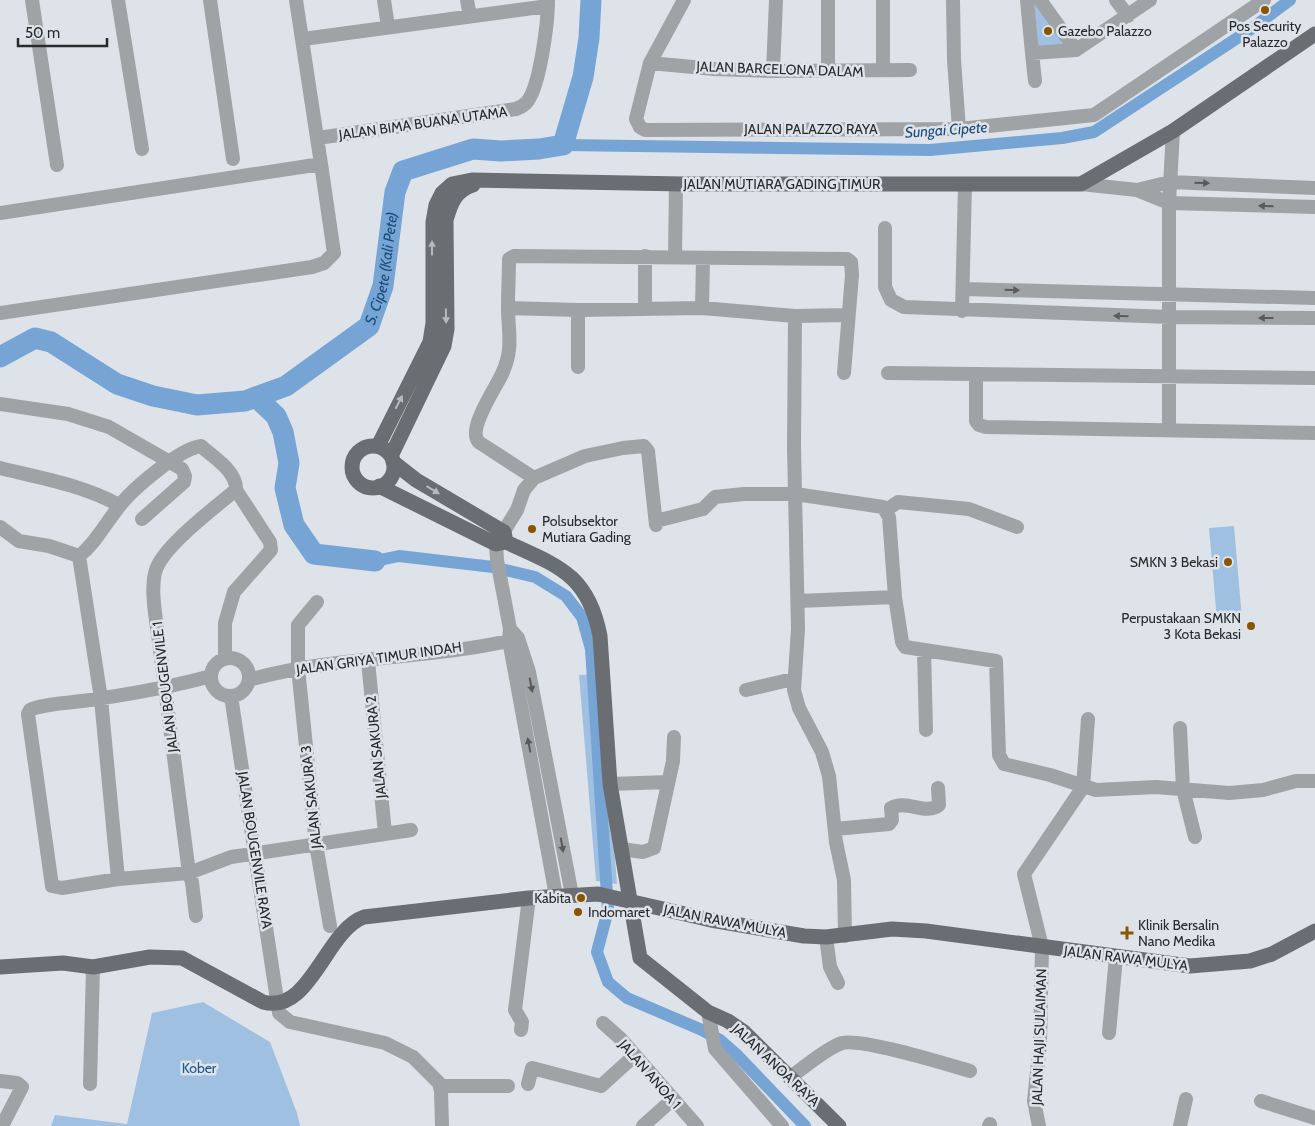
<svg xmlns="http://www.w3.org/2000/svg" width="1315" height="1126" viewBox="0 0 1315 1126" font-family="Cabin,sans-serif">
	<rect width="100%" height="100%" fill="#dee3e9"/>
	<path fill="#a0c0e1" d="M 1034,0 L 1068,46 L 1038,48 Z
		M 1234,526 L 1242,619 L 1217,621 L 1209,528 Z
		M 601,674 L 617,884 L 596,881 L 579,675 Z
		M 203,1002 L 270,1042 L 297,1113 L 300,1126 L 51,1126 L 55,1115 L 127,1124 L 152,1013 Z"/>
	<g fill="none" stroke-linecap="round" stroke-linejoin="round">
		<path stroke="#75a4d5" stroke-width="12" d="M 563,145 L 930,150 L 1062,138 L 1094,132 L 1251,29 L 1290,0
			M 375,561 L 399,556 L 493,567 L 535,577 L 566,596 L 582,617 L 591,649 L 608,910 L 597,952 L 608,982 L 627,998 L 702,1030 L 720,1040 L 736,1054 L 805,1126"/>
		<g stroke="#75a4d5" stroke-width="21">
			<path id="s1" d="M 0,357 L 35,338 L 51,342 L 117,384 L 153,396 L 197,405 L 245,401 L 286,386 L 369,326 L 383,286 L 395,192 L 403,171 L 473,149 L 501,151 L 539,149 L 563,145 L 583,77 L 589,38 L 591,0"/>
			<path d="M 256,397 L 276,416 L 283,432 L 289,463 L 285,488 L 294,525 L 314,554 L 375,561"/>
		</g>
		<path stroke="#a0a3a5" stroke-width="14" d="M 32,0 L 57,165
			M 118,0 L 142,149
			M 210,0 L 233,159
			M 384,0 L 388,27
			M 467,0 L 470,16
			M 684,0 L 650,63 L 636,119 L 640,127 L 645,130 L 959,129 L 1094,115 L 1264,0
			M 828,0 L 828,71
			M 953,0 L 954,60 L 959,129
			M 1027,0 L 1032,53 L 1076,50 L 1150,0
			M 1040,0 L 1076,50
			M 1116,0 L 1128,16
			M 303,39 L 548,6
			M 1032,53 L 1035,81
			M 650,63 L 714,69 L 773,71 L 910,70
			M 883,70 L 883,0
			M 773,71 L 776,0
			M 318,138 L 516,109 C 519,108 523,106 526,103 C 540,89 548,21 548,0
			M 1081,184 L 1137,190 L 1169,203 L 1315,207
			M 1137,190 L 1170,182 L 1315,188
			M 0,213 L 321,164 L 296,0
			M 885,228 L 885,287 L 891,300 L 904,307 L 1170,317 L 1315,318
			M 675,257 L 676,184
			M 963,289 L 1315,298
			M 645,307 L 645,256
			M 508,308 L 578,310 L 702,308 L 795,316 L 848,315
			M 702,308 L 703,258
			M 578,310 L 578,367
			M 962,311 L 965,184
			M 0,313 L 312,267 L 324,263 L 334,253 L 321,164
			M 795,316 L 794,447 L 798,629 L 794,690 L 799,708 L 822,752 L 829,776 L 836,842 L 844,880 L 845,936
			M 888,373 L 1315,378
			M 976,374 L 976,421 L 979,425 L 986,427 L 1315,433
			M 0,404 L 68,414 L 109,427 L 182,469 L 185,476 L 184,482 L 142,519
			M 1169,430 L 1169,203 L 1173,131
			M 0,468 C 41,478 82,485 119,505
			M 534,478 L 585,456 L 623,448 L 644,446 L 648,451 L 656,525
			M 886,510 L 898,502 L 969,509 L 1017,527
			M 656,521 L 703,509 L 715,497 L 744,494 L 795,494 L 883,507 L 889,517 L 895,597
			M 0,527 L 19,541 L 49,546 L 79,556
			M 79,556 L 101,699 L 118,879 L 62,888 L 52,886 L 28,714 L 30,710 C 40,704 77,702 90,700 C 131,694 171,687 211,676
			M 79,556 C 95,544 105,524 118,508 C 131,490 179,449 201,446 C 214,458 237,471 236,490
			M 798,601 L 895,597 L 902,642 L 905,647 L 996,661 L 999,755 L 1004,764 L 1050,775 L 1096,790 L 1156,787 L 1229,793 L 1263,790 L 1296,781 L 1315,781
			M 317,602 L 298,625 L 298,668 L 316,844 L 330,926
			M 510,629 L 518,638 L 529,672 L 572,895
			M 924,650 L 926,730
			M 225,658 L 225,623 L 234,592 L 271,550 L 270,542 L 236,490
			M211 677a19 19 0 1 1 38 0a19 19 0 1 1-38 0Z
			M 368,661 L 385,833
			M 249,680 C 336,655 429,660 517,639
			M 746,690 L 793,679
			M 231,696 L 279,1013 L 290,1022 L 385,1043 L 413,1057 L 439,1083 L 441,1091 L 442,1126
			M 1180,728 L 1183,789 L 1195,837
			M 610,784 L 668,782
			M 835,829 L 889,824 L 892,820 L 891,808 C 907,799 926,816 939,805 L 938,788
			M 621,849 L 643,852 L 654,848 L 673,761 L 674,737
			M 118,879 L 189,873 L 231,857 L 411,830
			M 556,896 L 509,640 L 510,629 L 497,560 L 496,544 L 517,510 L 524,490 L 534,478 L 480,443 C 465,432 495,389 502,374 C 514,348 508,333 508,306 C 508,290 509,275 509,259 L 514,256 L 847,259 L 851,262 L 852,275 L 844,373
			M 196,916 L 192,882 L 189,873 C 179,798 169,724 160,650 C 158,628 148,587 157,567 C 167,544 215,507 236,490
			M 826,937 L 830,967 L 838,983
			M 708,1012 L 715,1049 L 782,1126
			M 603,1023 L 621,1039 L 697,1126
			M 521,1030 L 522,1022 L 515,1010 L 529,898
			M 1109,1033 L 1116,957
			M 791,1077 C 804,1067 827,1048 842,1043 C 863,1038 945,1064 970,1071
			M 0,1081 L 17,1083 L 22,1087 L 2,1126
			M 90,1084 L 93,967
			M 528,1084 L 532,1068 L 601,1086 L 634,1056
			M 440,1086 L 508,1086
			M 1261,1101 L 1315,1118
			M 643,1126 L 672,1100
			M 989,1126 L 990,1124
			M 1039,1126 L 1034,1101 L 1040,1043 L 1042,947 L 1024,874 L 1083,787 L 1088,719
			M 1180,1126 L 1186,1099"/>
		<path stroke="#6a6e72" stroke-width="15" d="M 378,446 L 430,342 L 433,323 L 433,222 L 436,205 L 442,193 L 452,184 L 472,180 L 683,184 L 1081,184 L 1173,131 L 1315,34
			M352 467a21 21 0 1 1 42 0a21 21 0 1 1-42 0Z
			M 391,456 L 444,346 L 447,329 L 446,220 C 451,203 455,191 473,185
			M 393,462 L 416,480 L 504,532 L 506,542
			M 379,486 L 496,544 L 506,542
			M 506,542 C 558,566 588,574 600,636 L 610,784 L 640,958 L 708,1012 L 728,1021 L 744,1032 L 839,1126
			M 0,967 L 63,963 L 93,967 L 150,957 L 182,958 L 263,1002 C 310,1015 326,930 364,917 L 529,898 L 598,894 L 711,920 L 804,936 L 826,937 L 892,929 L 926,931 L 1190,966 L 1250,961 L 1272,954 L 1315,931"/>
	</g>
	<defs><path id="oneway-solid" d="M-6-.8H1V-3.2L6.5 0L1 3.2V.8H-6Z" transform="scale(1.25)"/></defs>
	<g fill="#585a5c">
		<use href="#oneway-solid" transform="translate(1202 183) rotate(2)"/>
		<use href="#oneway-solid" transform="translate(1266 206) rotate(-178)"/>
		<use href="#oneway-solid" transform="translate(1012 290) rotate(2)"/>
		<use href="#oneway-solid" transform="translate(1121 316) rotate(-178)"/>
		<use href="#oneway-solid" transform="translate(1266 318) rotate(-180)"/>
		<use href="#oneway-solid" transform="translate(531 685) rotate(79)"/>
		<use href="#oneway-solid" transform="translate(529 745) rotate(-101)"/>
		<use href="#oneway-solid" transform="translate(562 845) rotate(80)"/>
	</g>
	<g fill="#b5babf">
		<use href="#oneway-solid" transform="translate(432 248) rotate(-90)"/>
		<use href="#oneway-solid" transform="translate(446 316) rotate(89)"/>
		<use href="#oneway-solid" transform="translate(399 402) rotate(-63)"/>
		<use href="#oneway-solid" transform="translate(433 490) rotate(31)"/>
	</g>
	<g fill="#850" stroke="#dee3e9" stroke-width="2">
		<circle cx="1265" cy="10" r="5"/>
		<circle cx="1048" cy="31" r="5"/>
		<circle cx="532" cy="529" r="5"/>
		<circle cx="1228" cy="562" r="5"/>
		<circle cx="1251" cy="626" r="5"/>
		<circle cx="581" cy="898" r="5"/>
		<circle cx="578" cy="912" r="5"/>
		<path d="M1124.5 925.5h5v5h5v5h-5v5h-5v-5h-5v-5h5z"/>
	</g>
	<g text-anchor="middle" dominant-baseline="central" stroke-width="5" stroke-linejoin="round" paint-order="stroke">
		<g font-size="14" fill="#282a2c" stroke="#dee3e9" text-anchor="start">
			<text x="1265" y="26" text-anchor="middle">Pos Security<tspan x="1265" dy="16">Palazzo</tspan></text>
			<text x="1058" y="31">Gazebo Palazzo</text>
			<text x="542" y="521">Polsubsektor<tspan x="542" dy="16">Mutiara Gading</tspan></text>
			<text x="1218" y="562" text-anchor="end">SMKN 3 Bekasi</text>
			<text x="1241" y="618" text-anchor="end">Perpustakaan SMKN<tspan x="1241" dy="16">3 Kota Bekasi</tspan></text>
			<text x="571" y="898" text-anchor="end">Kabita</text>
			<text x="588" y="912">Indomaret</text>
			<text x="1138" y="925">Klinik Bersalin<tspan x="1138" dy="16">Nano Medika</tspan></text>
		</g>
		<g font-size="14" fill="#282a2c" stroke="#dee3e9">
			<text transform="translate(780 69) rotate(2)">JALAN BARCELONA DALAM</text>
			<text transform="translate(423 123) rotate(-8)">JALAN BIMA BUANA UTAMA</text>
			<text x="811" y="129">JALAN PALAZZO RAYA</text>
			<text x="782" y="184">JALAN MUTIARA GADING TIMUR</text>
			<text transform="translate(379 658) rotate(-8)">JALAN GRIYA TIMUR INDAH</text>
			<text transform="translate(165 687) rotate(-97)">JALAN BOUGENVILE 1</text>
			<text transform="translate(376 747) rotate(-96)">JALAN SAKURA 2</text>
			<text transform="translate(311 797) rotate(-96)">JALAN SAKURA 3</text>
			<text transform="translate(255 850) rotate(81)">JALAN BOUGENVILE RAYA</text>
			<text transform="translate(725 921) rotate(11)">JALAN RAWA MULYA</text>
			<text transform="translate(1126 958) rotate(7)">JALAN RAWA MULYA</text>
			<text transform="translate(1039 1037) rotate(-88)">JALAN HAJI SULAIMAN</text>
			<text transform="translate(776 1065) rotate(43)">JALAN ANOA RAYA</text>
			<text transform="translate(650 1074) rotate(49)">JALAN ANOA 1</text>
		</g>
		<g font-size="14" fill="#135995" stroke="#dee3e9">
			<text x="199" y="1068">Kober</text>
		</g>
		<g font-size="15" font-style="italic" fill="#194c7a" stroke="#dee3e9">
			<text transform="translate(946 130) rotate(-4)">Sungai Cipete</text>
			<text stroke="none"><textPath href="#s1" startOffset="471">S. Cipete (Kali Pete)</textPath></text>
		</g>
	</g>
	<path d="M18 38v8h89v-8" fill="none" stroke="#282a2c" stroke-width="2.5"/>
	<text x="25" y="38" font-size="15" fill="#282a2c" stroke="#dee3e9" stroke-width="4" paint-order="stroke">50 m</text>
</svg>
